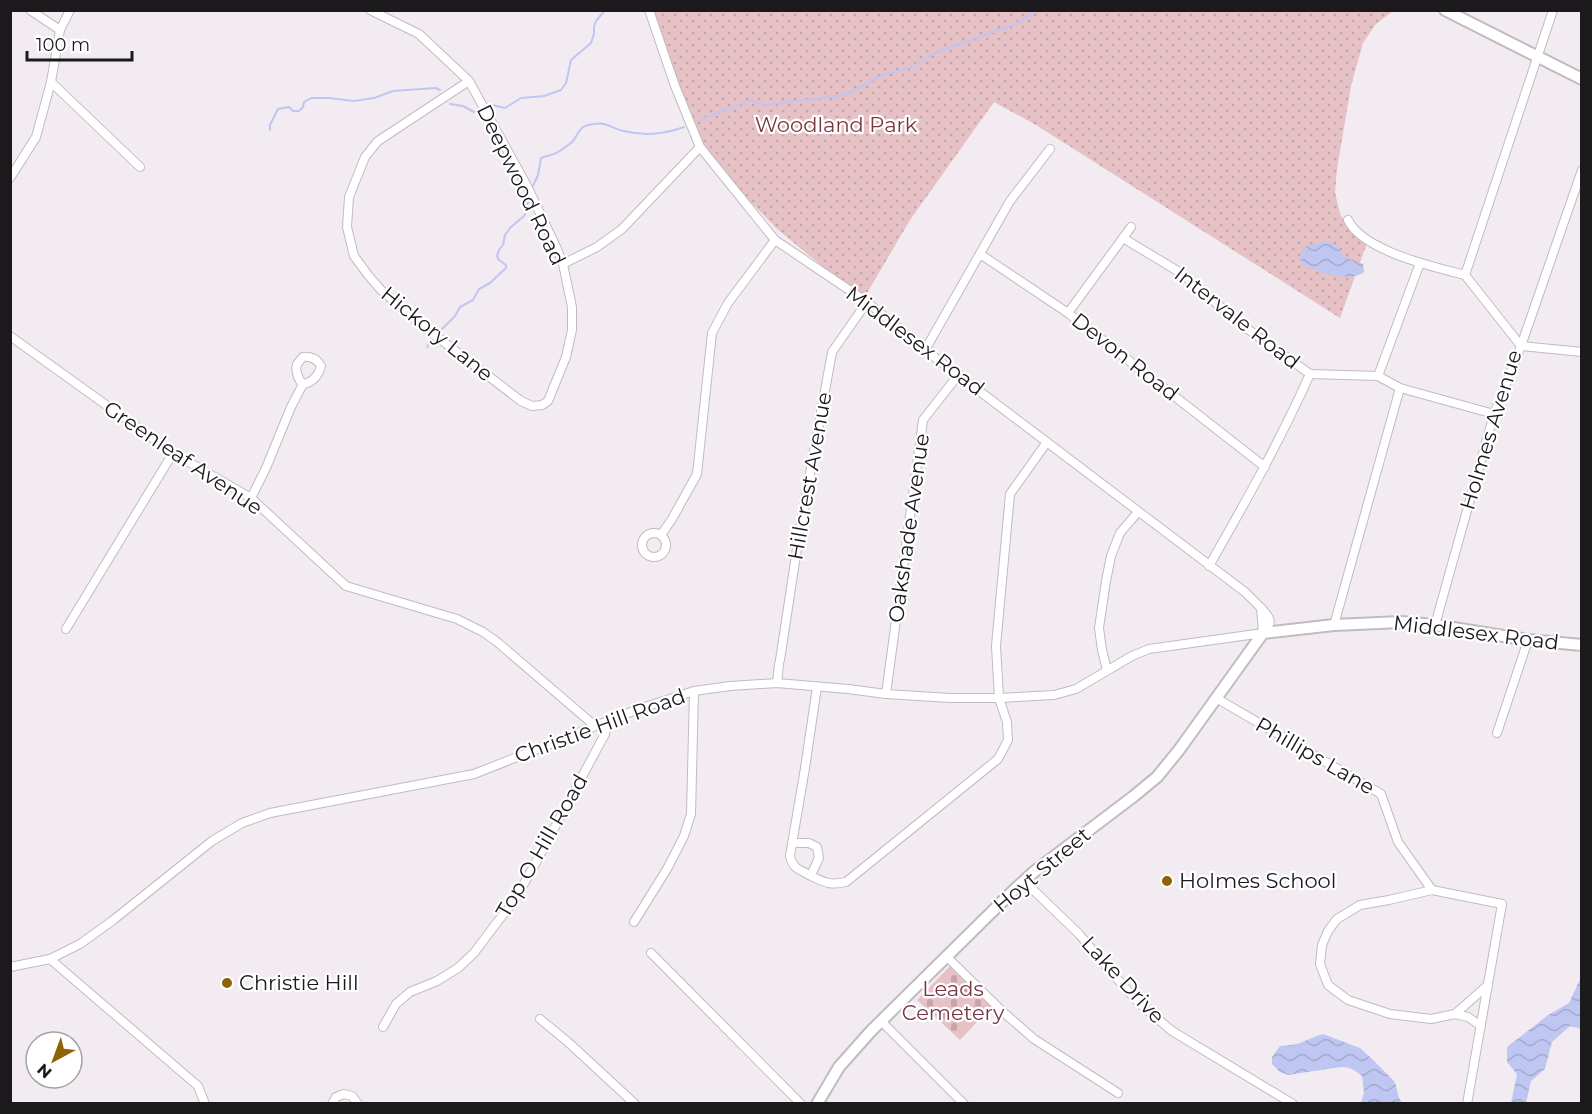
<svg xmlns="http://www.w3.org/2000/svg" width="1592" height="1114" font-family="Montserrat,sans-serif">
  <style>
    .grass { fill: url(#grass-dots) }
    .cemetery { fill: url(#cemetery-stones) }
    .water { fill: url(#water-waves) }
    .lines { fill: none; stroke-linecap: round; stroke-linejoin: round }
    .stream { stroke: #bfc6f2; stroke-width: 2 }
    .minor-casing { stroke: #c1bbc1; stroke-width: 10 }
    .major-casing { stroke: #c1bbc1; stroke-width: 14 }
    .minor { stroke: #fff; stroke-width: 8 }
    .major { stroke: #fff; stroke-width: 10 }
    .poi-dot { fill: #8c6305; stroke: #fff; stroke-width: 2 }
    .labels { text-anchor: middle; stroke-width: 4.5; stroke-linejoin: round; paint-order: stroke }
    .park-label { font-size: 21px; fill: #783642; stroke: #fff }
    .street-label { font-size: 21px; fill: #1b191b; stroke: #fff }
    .poi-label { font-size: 21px; fill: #1b191b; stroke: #fff; text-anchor: start }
  </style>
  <defs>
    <pattern id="grass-dots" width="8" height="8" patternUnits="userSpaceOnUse" patternTransform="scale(1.5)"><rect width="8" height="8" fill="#e6c1c5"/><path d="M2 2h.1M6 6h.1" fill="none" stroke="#c5a5a9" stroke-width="1.8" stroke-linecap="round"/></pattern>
    <pattern id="cemetery-stones" width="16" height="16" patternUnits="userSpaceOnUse" patternTransform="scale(1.5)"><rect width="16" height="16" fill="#e6c1c5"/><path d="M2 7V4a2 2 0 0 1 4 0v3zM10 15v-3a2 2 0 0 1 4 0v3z" fill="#c5a5a9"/></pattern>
    <pattern id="water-waves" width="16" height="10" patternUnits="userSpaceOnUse" patternTransform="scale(1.5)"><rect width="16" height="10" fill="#bfc6f2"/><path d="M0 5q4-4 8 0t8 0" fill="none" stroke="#a4aacf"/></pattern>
  </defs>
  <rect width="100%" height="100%" fill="#f2ecf2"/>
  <path class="grass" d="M646,11H1393L1376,24L1363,43L1351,86L1337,169L1335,192L1340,214L1356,237L1367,243L1340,318L1036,125L994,102L910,220L863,300L776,228L745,196L703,145Z"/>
  <path class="cemetery" d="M950,966L993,1005L960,1040L917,1000Z"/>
  <g class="water">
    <path d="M1322,242H1330L1338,246C1341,258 1352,260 1363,264L1364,272C1351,283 1315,272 1301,263L1300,256L1305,247Z"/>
    <path d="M1581,977V1029L1570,1026L1552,1042L1545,1069L1531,1081L1526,1103H1511L1517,1074L1507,1062V1047L1548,1015L1569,1003Z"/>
    <path d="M1323,1034L1360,1048L1371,1058L1394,1081C1398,1088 1397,1097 1402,1103H1361L1364,1092L1362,1076C1355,1070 1350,1067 1341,1067L1288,1075L1280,1072L1272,1064V1057L1280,1046L1292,1045L1300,1043L1319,1035Z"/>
  </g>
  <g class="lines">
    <g class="stream">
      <path d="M450,104L463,106L474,112L479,111"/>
      <path d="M489,106L492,105L505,108L521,98L544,96L561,90L566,83L571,60L591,43L594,34V27L596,21L605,10"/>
      <path d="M700,120L750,100L766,105L845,95L883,75L911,67L939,51L1013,25L1039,10"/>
      <path d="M270,130V125L278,109L289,107L293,111H299L303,107L304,102L311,98H329L354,101L374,98L393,91L436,88L440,90"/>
      <path d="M532,188L538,175L541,158C546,156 554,155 558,152C563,149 569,145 573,141C578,135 579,127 588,125C607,120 609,128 624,131C643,136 665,134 684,127"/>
      <path d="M439,332L455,316L460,307L473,300L479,289L490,283L506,268V265L499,260L497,256L499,250L503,245L505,235L510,228L525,215L526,206L529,200"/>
      <path d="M427,347L431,341"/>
    </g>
    <defs>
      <g id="minor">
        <path d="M30,10L60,30"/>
        <path d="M370,10L419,34L469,81L527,186L557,249L563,264L572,307V330L566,357L548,401L542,405L532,406L521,401L423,326L381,290L368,275L354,256L347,227L349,197L365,157L378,141L469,81"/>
        <path d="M649,10L675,86L700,147L775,240L867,302L925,350L1245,592C1250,597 1255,602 1260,607C1269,616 1275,622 1263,633"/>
        <path d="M51,82L140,167"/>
        <path d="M1582,170L1521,346L1582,352"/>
        <path d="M10,178L36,137L51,82L60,30L70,10"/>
        <path d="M1348,220C1363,251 1434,267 1465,275"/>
        <path d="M1123,238L1181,273L1242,325L1310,374L1378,376L1400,388L1494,414"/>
        <path d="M980,254L1068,313L1265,467"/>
        <path d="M563,264L597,247L622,229L700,147"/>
        <path d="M1068,313L1131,227"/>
        <path d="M10,336L173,453L251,498L346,586L457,619L483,632L496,641L595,726"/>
        <path d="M925,350L1010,201L1050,149"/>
        <path d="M1378,376L1420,263"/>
        <path d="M251,498L266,468L291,407L303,384C298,380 295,370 297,364L303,357C311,356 317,359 321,366C319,375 312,383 303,384"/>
        <circle cx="654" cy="545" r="12"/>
        <path d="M661,535L672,519L697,474L712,333L728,303L775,240"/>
        <path d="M1209,566C1245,503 1280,441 1310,374"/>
        <path d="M1261,608L1263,633"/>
        <path d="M1334,625L1400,388"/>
        <path d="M1435,625L1494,414L1521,346L1465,275L1553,10"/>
        <path d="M66,629L173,453"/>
        <path d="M780,660L800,529L832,352L867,302"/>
        <path d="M1107,670L1102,650L1099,628L1106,581L1111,556L1120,533L1138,512"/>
        <path d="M777,683L779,664"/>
        <path d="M817,687L805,768L790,856C793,869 799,869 809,875C824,882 829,886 846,882L998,759L1008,740L1007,722L999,698L996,646L1010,494L1047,442"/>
        <path d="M886,694L923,420L959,374"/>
        <path d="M1216,698L1381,794L1398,842L1432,890L1502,904L1467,1104"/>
        <path d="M1497,733L1528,640"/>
        <path d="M792,843H809L817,847L819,858L811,875"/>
        <path d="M1024,881L1079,934L1110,971L1139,1003L1172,1031L1293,1104"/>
        <path d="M1432,890L1389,900L1360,905L1337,919L1328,931L1322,945L1320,964L1328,985L1348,1000L1390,1014L1431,1019L1455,1014L1468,1017L1481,1026"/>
        <path d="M634,922L667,869L684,836L691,814L694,691"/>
        <path d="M651,953L801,1104"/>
        <path d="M946,956L1002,1011L1034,1039L1118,1093"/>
        <path d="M50,959L198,1086L205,1104"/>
        <path d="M10,967L50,959L80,944L112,921L212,841L242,823L270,813L474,774L636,710L694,691L730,686L777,683L848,689L886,694L950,698H999L1054,695L1076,689L1132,656L1149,649L1263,633"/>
        <path d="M1455,1014L1488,985"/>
        <path d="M540,1019L568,1042L635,1104"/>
        <path d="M881,1021L964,1104"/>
        <path d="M383,1027L396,1004L410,992L437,981L458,968L474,953L495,925L514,901L535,864L605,734L606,722"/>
        <path d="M332,1104L336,1097L344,1094L352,1096L358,1104"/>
      </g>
      <g id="major">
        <path d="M1445,10L1582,79"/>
        <path d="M817,1104L839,1067L871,1031L1014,890L1035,871L1134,796L1157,777L1179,750L1263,633L1334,625L1401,622L1435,625L1528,640L1582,645"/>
      </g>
    </defs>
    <use href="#minor" class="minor-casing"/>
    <use href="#major" class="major-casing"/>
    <use href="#minor" class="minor"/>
    <use href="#major" class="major"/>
  </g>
  <g class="poi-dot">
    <circle cx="1167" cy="881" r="6"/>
    <circle cx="227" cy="983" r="6"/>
  </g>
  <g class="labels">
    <g class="park-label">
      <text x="836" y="132">Woodland Park</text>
      <text x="953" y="996">Leads<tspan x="953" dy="24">Cemetery</tspan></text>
    </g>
    <g class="street-label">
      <text transform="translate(521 185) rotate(64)" y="7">Deepwood Road</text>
      <text transform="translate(1237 318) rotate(38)" y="7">Intervale Road</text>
      <text transform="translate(437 334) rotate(39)" y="7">Hickory Lane</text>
      <text transform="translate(915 341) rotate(37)" y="7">Middlesex Road</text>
      <text transform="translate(1125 357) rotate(38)" y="7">Devon Road</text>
      <text transform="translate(1491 430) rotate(-73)" y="7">Holmes Avenue</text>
      <text transform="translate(183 458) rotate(34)" y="7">Greenleaf Avenue</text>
      <text transform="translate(810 476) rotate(-80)" y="7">Hillcrest Avenue</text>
      <text transform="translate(909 528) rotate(-82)" y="7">Oakshade Avenue</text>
      <text transform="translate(1476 633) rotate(7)" y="7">Middlesex Road</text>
      <text transform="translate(600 726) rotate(-20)" y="7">Christie Hill Road</text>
      <text transform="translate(1315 756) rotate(30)" y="7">Phillips Lane</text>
      <text transform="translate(542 846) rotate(-60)" y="7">Top O Hill Road</text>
      <text transform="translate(1042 870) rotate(-40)" y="7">Hoyt Street</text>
      <text transform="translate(1123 980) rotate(47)" y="7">Lake Drive</text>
    </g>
    <g class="poi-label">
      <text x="1179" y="888">Holmes School</text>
      <text x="239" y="990">Christie Hill</text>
    </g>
  </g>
  <rect width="1592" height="1114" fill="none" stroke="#1b191b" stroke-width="24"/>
  <g transform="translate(54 1060) rotate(221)"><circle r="28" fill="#ffffff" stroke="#a4a3a4" stroke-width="1.5"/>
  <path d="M0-4.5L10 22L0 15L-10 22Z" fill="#8c6305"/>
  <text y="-9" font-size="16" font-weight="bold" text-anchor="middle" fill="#1b191b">N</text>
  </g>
  <path d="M27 51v9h105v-9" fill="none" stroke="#1b191b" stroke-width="3"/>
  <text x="36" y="51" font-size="18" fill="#1b191b" stroke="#ffffff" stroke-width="4.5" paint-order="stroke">100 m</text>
</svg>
